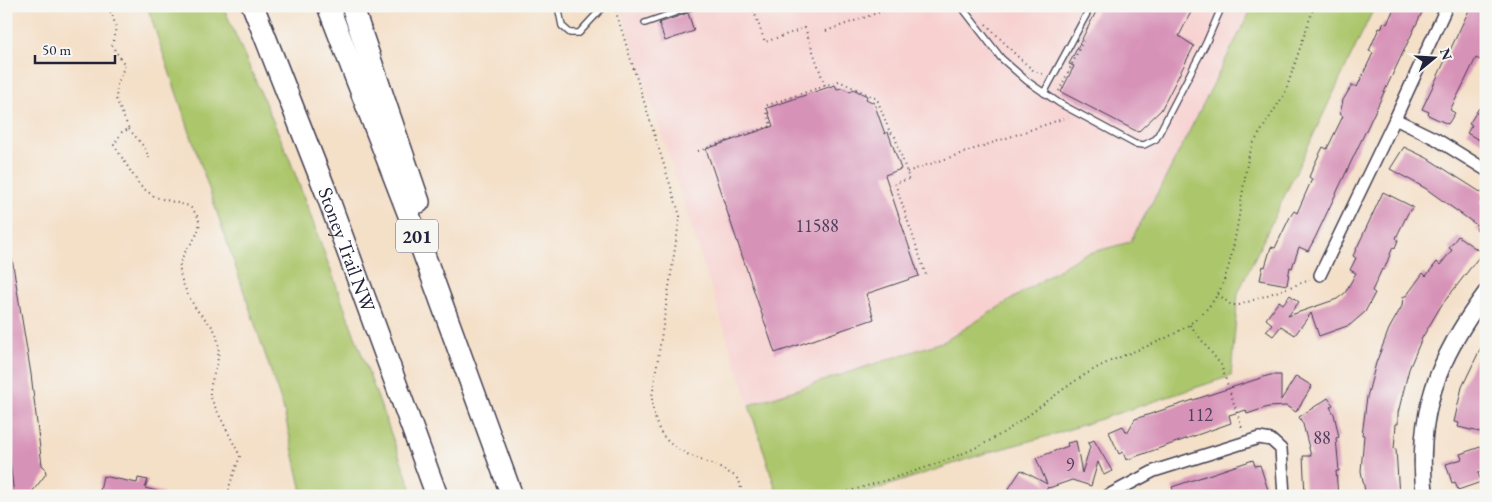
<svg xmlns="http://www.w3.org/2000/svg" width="1492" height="502" font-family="'EB Garamond',serif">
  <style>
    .built { fill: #f7d0cf }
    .green { fill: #acc66c; stroke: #677454 }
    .building { fill: #d792b7 }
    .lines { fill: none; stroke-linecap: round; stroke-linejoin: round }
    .lane-casing { stroke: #423e50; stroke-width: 8 }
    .street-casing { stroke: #423e50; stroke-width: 14 }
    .secondary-casing { stroke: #423e50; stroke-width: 19 }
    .highway-casing { stroke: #423e50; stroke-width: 24 }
    .path { stroke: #423e50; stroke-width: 2; stroke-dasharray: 1 4; stroke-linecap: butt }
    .lane { stroke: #fff; stroke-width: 5.5 }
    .street { stroke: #fff; stroke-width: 11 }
    .secondary { stroke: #fff; stroke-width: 16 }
    .highway { stroke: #fff; stroke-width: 21 }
    .labels { text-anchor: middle; stroke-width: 5; stroke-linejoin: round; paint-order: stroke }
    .number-label { font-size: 18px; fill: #4f3e5a }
    .shield { fill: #f6f6f2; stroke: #626272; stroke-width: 1 }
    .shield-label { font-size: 19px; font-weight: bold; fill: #22223b }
    .street-label { font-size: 20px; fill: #22223b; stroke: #f6f6f2 }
  </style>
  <rect width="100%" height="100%" fill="#f6f6f2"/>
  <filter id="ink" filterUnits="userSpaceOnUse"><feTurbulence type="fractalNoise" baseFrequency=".02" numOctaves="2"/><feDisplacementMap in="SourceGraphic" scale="10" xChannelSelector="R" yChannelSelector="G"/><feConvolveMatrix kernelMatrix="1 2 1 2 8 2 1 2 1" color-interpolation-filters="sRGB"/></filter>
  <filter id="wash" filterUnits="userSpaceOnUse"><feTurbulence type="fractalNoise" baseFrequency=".0096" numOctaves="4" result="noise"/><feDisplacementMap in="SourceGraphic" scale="20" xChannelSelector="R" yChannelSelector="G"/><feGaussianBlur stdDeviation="1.12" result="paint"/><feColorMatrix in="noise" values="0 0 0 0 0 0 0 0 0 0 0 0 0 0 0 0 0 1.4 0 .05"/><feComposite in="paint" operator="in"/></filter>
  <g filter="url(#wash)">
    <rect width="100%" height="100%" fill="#f4dfc7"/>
    <path class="built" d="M620,6H1253L1164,181L1130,242L1082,255L945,341L749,405Z"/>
    <g class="green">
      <path d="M147,6H223L290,160L414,496H303L283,407Z"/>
      <path d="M1253,6H1375L1238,293L1231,376L1052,435L986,453L856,496H778L749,405L945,341L1082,255L1130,242L1164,181Z"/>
    </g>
    <g id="blocks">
      <g class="building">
        <path d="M1099,6H1194L1179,36L1194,46L1161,110L1138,132L1061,92L1074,66L1069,64Z"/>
        <path d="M1395,6H1425L1315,238L1308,251L1299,247L1292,268L1290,267L1287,285L1260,280L1263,266L1265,267L1271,247L1275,248L1290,217L1294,211L1297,213L1312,179L1309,177L1315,163L1323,147L1327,149L1343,116L1340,114L1343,100L1352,85L1357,87L1373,53L1369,51L1379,28L1381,29L1384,22L1387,24Z"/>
        <path d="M1471,6L1486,8V47L1480,60L1476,58L1460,91L1450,110L1455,113L1448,124L1428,115L1429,112L1422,109Z"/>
        <path d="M688,13L694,31L665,41L659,23Z"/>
        <path d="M835,85L837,89L842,88L851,92L853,89L867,96L866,99L874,103L885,134L888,132L901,169L885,175L919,276L866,294L874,319L775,353L706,149L773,126L767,108Z"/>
        <path d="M1479,108L1486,112V144L1467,133L1472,125L1469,124Z"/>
        <path d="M1404,147L1427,158L1485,195L1480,202L1486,205V232L1483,234L1476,229L1478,226L1425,188L1390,169Z"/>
        <path d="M1383,192L1413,207L1408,213L1396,238L1398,240L1395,248L1393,247L1384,270L1382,269L1372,291L1375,293L1365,312L1350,325L1319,336L1311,313L1295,335L1281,326L1273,336L1266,331L1272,324L1266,319L1279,301L1283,304L1290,295L1299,302L1288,316L1337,299L1345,293L1356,273L1350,270L1356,258L1353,256Z"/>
        <path d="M1458,236L1482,253L1441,306L1422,338L1409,369L1398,413V424H1396L1394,449H1396L1399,496H1366L1361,471L1364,435H1362L1367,397L1376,363L1389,329L1402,306L1403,297L1407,295L1423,273L1426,276L1437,262L1440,265L1452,250L1449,248Z"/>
        <path d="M12,259L31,374L42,465L45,468L46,474L29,496H14L9,451H6V260Z"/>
        <path d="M1486,337V426L1484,433L1458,427L1459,423L1454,422L1462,387Z"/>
        <path d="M1270,375H1281V400L1296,376L1312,386L1296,412L1286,406L1268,407L1247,414L1246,410L1229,415L1231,423L1126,460L1123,452L1119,454L1109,432L1123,426L1127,433L1135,419Z"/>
        <path d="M1328,398L1333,405L1330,407L1334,414L1339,437L1336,438L1339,471H1336L1338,496H1305L1303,456H1311L1303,424L1299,417Z"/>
        <path d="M1094,440L1112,471L1104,475L1098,462L1091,486L1072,480L1049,488L1048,487L1043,496H1004L1021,470L1047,484L1036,458L1068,446L1067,443L1076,441L1082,473L1090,447L1088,443Z"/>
        <path d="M1486,445V471L1478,473L1481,482L1458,490L1455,482L1452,483L1446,464L1462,459L1460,454Z"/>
        <path d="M1253,460L1255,466L1260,465L1268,490L1252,496H1175L1172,487Z"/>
        <path d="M103,476L137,483L138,478L148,480L145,488L164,493L163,496H99Z"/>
      </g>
    </g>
  </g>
  <g filter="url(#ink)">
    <use href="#blocks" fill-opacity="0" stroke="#423e50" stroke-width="1"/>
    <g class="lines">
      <defs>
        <g id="lane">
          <path d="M558,6L562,26L570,33H579L604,6"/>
          <path d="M961,6L1001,58L1027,81L1059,103L1135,144L1144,145L1156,139L1206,43L1222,6"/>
          <path d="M645,23L694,6"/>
          <path d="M1044,93L1091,6"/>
        </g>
        <g id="street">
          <path d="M1447,6L1395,119L1436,139L1486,170"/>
          <path d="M1320,275L1395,119"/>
          <path d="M1107,496L1154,471L1259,438L1271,440L1281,449L1284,496"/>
        </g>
        <path id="secondary" d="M1425,496C1415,415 1438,357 1486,293"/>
        <g id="highway">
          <path id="s1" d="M253,6L326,192L437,496"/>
          <path d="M328,6L419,241L512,496"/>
          <path d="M352,6L419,202"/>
        </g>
      </defs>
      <use href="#lane" class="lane-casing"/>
      <use href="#street" class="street-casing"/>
      <use href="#secondary" class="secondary-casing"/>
      <use href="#highway" class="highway-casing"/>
      <g class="path">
        <path d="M102,6L112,13L116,28L112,46L125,65L117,85L116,99L129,129L122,132L114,145L140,186L155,197L189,206C218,232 176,247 180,271C181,283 190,300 197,310C204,319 214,325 217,337C223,364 209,376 210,397L240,456L229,487V496"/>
        <path d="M614,6L680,216L652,397C655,459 695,450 736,477L741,485L740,496"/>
        <path d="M752,6L765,42L805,28L825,86"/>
        <path d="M986,24L1017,56L1034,71L1043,74"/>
        <path d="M826,31L897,6"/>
        <path d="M1059,91L1083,41"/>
        <path d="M129,129L145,148L149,158"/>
        <path d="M698,151L771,126L765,106L839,81L877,99L889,130L895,137L909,179L895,183L927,278"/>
        <path d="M907,172L1068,117"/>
        <path d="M1218,294L1231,305H1239L1310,280"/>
        <path d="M1190,325L1221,365L1243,431"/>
        <path d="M834,496C884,480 939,467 987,442C1025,422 1056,391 1093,370C1135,346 1190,340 1217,295C1235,266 1241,195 1248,159L1253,144L1285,93L1314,6"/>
      </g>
      <use href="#lane" class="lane"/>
      <use href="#street" class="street"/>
      <use href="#secondary" class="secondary"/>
      <use href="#highway" class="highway"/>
    </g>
  </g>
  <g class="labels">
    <g class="number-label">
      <text x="817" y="232">11588</text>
      <text x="1200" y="421">112</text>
      <text x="1322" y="444">88</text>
      <text x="1070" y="471">9</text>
    </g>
    <rect class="shield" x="396" y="219.5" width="42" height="33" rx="4"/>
    <g class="shield-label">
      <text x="417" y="243">201</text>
    </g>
    <g class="street-label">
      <text dy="7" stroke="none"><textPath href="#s1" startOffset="261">Stoney Trail NW</textPath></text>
    </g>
  </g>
  <rect width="1492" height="502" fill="none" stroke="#f6f6f2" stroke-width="25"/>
  <g transform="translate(1434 58) rotate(72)" stroke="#f6f6f2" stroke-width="4" paint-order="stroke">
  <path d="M0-4L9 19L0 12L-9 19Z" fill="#22223b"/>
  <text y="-8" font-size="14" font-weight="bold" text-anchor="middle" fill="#22223b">N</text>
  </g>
  <path d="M35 55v8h80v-8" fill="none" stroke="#22223b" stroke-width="2.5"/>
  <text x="42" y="55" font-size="15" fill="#22223b" stroke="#f6f6f2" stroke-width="4" paint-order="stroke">50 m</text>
</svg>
